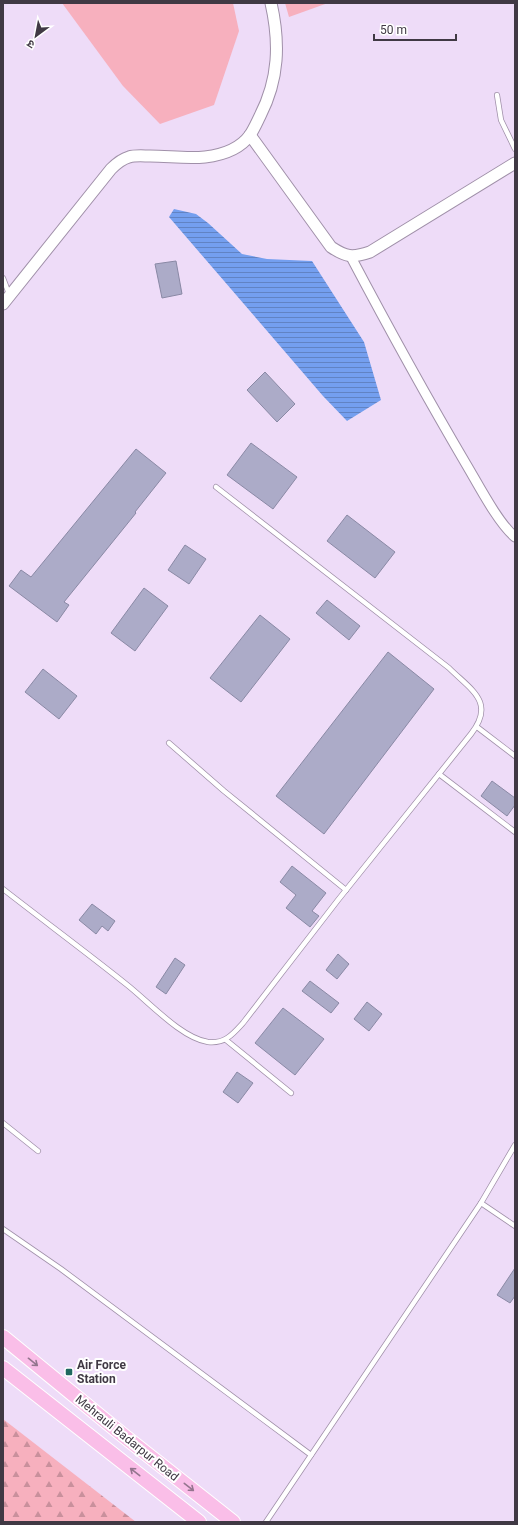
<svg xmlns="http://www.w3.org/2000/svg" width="518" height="1525" font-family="Roboto,'Noto Sans Devanagari',sans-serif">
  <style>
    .grass { fill: #f7b0be }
    .forest { fill: url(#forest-firs) }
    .water { fill: url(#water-rules) }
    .building { fill: #acabc8; stroke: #8a89a5 }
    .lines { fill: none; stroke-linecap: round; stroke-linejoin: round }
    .service-casing { stroke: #a090a9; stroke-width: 6 }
    .minor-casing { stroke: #a090a9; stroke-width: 11 }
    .tertiary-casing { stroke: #a090a9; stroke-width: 13 }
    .primary-casing { stroke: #fff; stroke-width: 16 }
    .service { stroke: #fff; stroke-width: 4.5 }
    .minor { stroke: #fff; stroke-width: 9 }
    .tertiary { stroke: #fff; stroke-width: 11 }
    .primary { stroke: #fabee8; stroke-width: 14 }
    .oneway { stroke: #94758e }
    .poi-dot { fill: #1e6860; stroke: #fff; stroke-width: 1.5 }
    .labels { text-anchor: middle; stroke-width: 4; stroke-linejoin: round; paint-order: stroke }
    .poi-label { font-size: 12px; font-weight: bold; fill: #403944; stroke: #fff; text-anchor: start }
    .street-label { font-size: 12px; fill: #403944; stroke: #fff }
  </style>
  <defs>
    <pattern id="forest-firs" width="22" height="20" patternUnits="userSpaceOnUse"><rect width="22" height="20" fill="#f7b0be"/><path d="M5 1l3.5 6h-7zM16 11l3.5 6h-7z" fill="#c9909c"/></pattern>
    <pattern id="water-rules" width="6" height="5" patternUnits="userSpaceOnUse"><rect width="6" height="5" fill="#749fef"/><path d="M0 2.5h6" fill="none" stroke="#6183c3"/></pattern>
  </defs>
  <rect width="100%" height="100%" fill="#eedcf8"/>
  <g class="grass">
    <path d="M62,3H233L239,31L214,105L160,124L123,86Z"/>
    <path d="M285,3H328L289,17Z"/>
  </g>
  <path class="forest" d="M3,1419L136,1522H3Z"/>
  <path class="water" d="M174,209L196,214L208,223L242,254L267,259L312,261L364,342L381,400L347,421L323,396L169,217Z"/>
  <g class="building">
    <path d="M176,261L182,294L162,298L155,264Z"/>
    <path d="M265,372L295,404L277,422L247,390Z"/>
    <path d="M251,443L297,477L273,509L227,475Z"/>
    <path d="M136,449L166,473L135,512L136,513L64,602L69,605L57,622L9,586L21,570L31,577Z"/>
    <path d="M347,515L395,552L375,578L327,541Z"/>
    <path d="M185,545L206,559L189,584L168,570Z"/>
    <path d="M144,588L168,606L135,651L111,633Z"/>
    <path d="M327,600L360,626L349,640L316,613Z"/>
    <path d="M260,615L290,639L241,702L210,678Z"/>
    <path d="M388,652L434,689L324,834L276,796Z"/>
    <path d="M43,669L77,696L59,719L25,692Z"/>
    <path d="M492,781L515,798V805L507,816L481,796Z"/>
    <path d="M292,866L326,893L312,911L319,916L310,927L286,908L296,895L280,882Z"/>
    <path d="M92,904L115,921L108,931L102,926L96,934L79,920Z"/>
    <path d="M338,954L349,964L337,979L326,970Z"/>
    <path d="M175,958L185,965L166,994L156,987Z"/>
    <path d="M310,981L339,1003L331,1013L302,991Z"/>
    <path d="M367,1002L382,1014L369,1031L354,1019Z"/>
    <path d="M283,1008L324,1039L295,1075L255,1043Z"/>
    <path d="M237,1072L253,1083L238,1103L223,1092Z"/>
    <path d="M515,1268V1296L510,1303L497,1295Z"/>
  </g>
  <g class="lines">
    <defs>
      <g id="service">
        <path d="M497,95L501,120L515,149"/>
        <path d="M3,278L9,294"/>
        <path d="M477,727L515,756"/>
        <path d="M169,743L224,791L346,890"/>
        <path d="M439,774L515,832"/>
        <path d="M3,889C44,921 86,952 126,984C148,1001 181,1038 208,1042C225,1044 233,1034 243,1023L338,900L471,734C496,702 471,690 449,668L216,487"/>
        <path d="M226,1040L291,1093"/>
        <path d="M3,1123L38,1151"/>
        <path d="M481,1203L515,1226"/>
        <path d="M3,1229L61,1269L311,1455"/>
        <path d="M266,1522L481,1203L515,1145"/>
      </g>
      <path id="minor" d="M351,257C388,327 426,396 466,464C478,484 498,523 515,537"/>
      <g id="tertiary">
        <path d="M250,135L331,247C346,257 352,258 370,252L515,163"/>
        <path d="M3,304L111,169C116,164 122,159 129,157C135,155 144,156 150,156C168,156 187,159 205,157C222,155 240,149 250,135C254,129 257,122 260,116C279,79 280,43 271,3"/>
      </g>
      <g id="primary">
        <path d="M3,1337L124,1436L233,1522"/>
        <path d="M3,1368L199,1522"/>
      </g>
    </defs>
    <use href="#service" class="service-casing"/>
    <use href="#minor" class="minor-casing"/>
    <use href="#tertiary" class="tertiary-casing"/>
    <use href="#primary" class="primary-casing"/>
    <use href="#service" class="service"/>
    <use href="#minor" class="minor"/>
    <use href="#tertiary" class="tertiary"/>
    <use href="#primary" class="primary"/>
  </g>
  <defs><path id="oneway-shaft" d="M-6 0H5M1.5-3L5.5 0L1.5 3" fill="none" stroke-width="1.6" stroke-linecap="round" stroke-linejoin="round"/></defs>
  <g class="oneway">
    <use href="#oneway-shaft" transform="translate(33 1362) rotate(39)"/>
    <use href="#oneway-shaft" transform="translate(135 1472) rotate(-142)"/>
    <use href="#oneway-shaft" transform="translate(189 1487) rotate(38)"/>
  </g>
  <rect class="poi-dot" x="65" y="1368" width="8" height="8" rx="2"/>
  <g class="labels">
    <g class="poi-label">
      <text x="77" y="1369">Air Force<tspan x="77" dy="14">Station</tspan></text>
    </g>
    <g class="street-label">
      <text transform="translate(127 1438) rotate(39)" y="4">Mehrauli Badarpur Road</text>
    </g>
  </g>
  <rect width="518" height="1525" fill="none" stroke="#403944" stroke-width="8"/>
  <g transform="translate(36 36) rotate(212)" stroke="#ffffff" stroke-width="3" paint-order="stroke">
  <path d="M0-3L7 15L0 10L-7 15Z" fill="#403944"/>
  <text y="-6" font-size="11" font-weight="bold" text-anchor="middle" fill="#403944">उ</text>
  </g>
  <path d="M374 34v6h82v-6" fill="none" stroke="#403944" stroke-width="2"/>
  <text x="380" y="34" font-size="12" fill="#403944" stroke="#ffffff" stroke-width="3" paint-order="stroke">50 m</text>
</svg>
